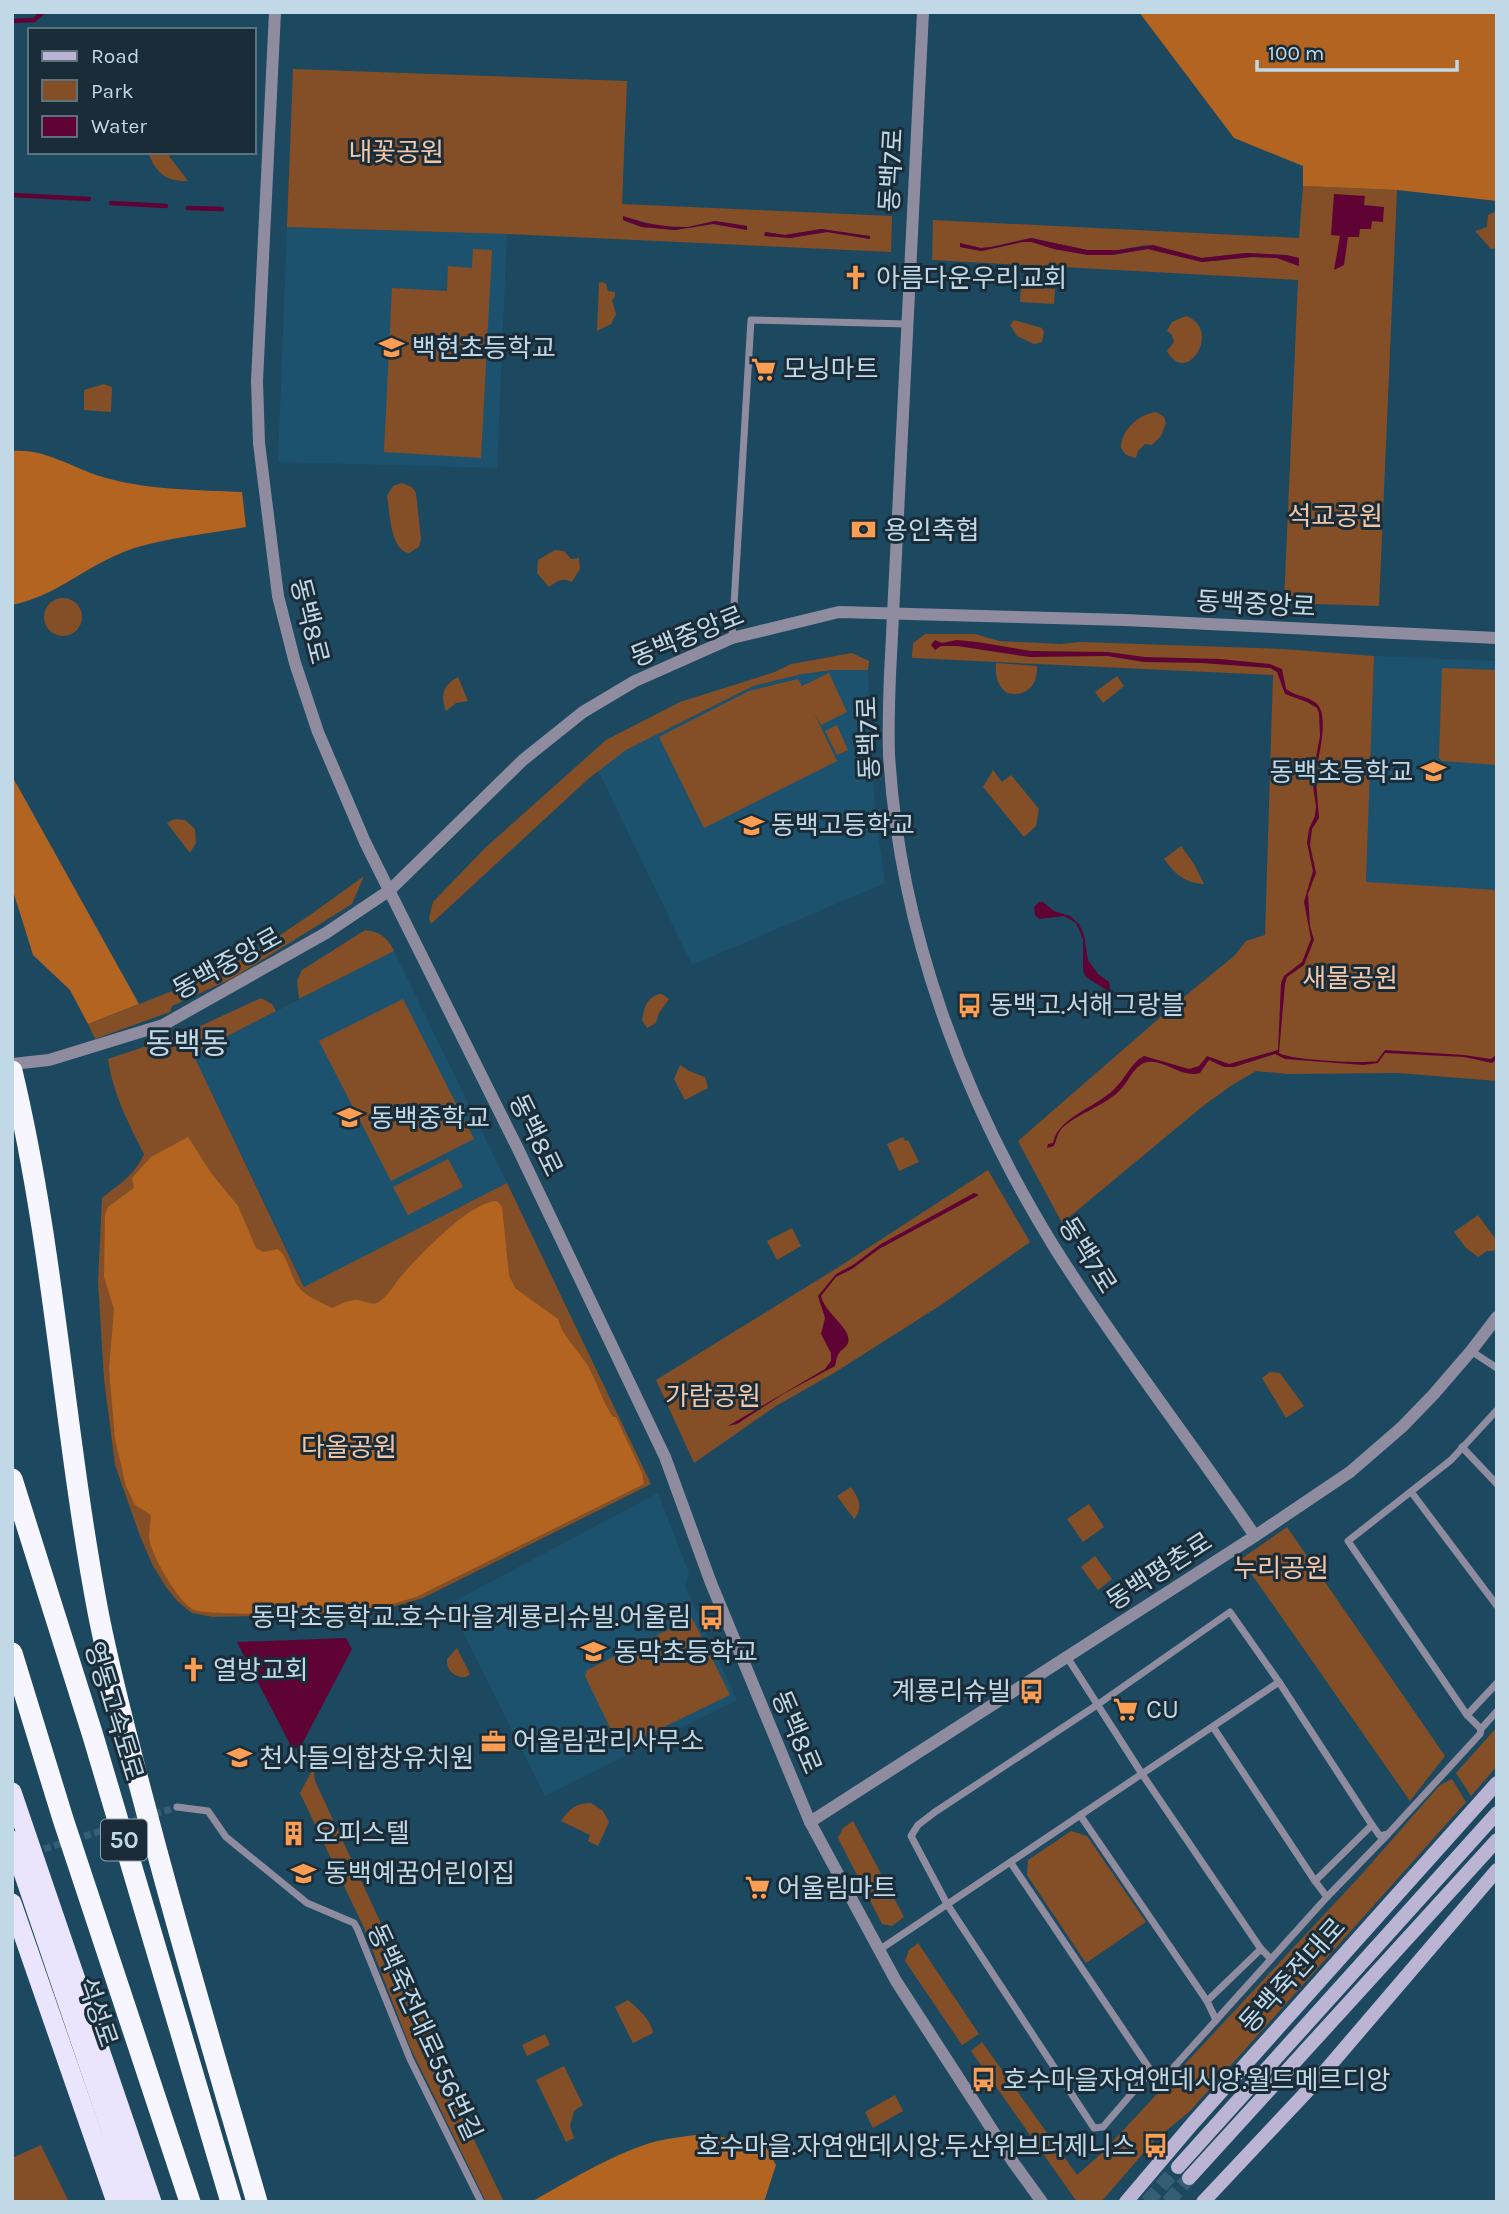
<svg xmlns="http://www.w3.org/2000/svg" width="1509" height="2214" font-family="Karla,'Noto Sans KR',sans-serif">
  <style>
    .built { fill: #1d526f }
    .green { fill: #844f26; fill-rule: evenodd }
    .forest { fill: #b36421 }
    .water { fill: #5f0335 }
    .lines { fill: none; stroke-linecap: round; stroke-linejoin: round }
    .stream { stroke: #5f0335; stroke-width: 4.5 }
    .minor-tunnel { stroke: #355e74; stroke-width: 7; stroke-dasharray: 7 3.5; stroke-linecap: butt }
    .secondary-tunnel { stroke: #355e74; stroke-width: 14; stroke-dasharray: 14 7; stroke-linecap: butt }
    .minor { stroke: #908c9f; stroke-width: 7 }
    .tertiary { stroke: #908c9f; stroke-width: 12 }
    .secondary { stroke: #bbb4d2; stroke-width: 14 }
    .trunk { stroke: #eae4fc; stroke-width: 19 }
    .motorway { stroke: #f7f5fe; stroke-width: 21 }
    .labels { text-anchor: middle; stroke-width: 6; stroke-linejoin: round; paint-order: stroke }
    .shield { fill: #1a2c37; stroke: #8fa4b2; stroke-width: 2 }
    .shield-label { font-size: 24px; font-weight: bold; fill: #c1d8e6 }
    .park-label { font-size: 26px; fill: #f2c6a9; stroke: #1a2c37 }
    .street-label { font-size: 26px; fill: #c1d8e6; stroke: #1a2c37 }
    .poi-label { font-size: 26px; fill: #c1d8e6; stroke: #1a2c37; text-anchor: start }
    .quarter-label { font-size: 30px; fill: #c1d8e6; stroke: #1a2c37 }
  </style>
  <rect width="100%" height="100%" fill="#1c4860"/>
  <g class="built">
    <path d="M287,227L507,234L497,468L278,462Z"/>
    <path d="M1374,656L1497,661V890L1366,883Z"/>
    <path d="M833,670H868L875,812L885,883L692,965L598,770L626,750L753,686L802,674Z"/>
    <path d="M394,951L507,1183L305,1287L193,1054Z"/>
    <path d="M658,1493L689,1573L685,1586L737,1700L545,1796L449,1604Z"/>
  </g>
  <g class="green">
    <path d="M293,69L627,81L622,204L892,216L891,252L507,234L287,227ZM624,217L660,226L688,227L715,221L747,226V230L713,224L675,230L642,227L624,221ZM821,229L869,236L870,239L827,232L790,238L765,236V232L785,235Z"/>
    <path d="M148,152H174L169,156L188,181C166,182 155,172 148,152Z"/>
    <path d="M1303,186L1397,190L1379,606L1284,603L1298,280L932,260L933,220L1299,238ZM1031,238L1087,250H1118L1146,245L1202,258L1246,253L1286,255L1299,258V266L1277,258L1252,257L1202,262L1148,249L1112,255H1088L1054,249L1032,242H1022L981,251L960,247L961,244L981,248L991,247Z"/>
    <path d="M1497,211L1495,234L1497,248L1491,249L1475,231L1487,227L1488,215Z"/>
    <path d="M473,249L492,250L481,458L384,452L392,288L447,291L448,266L472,268Z"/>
    <path d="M602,282L606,284L608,291L615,292V297L612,300L616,314L611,324L597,331L599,283Z"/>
    <path d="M1021,287L1055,289L1054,304L1020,302Z"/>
    <path d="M1186,316C1223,329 1187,388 1167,351L1174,342L1172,335L1167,331L1172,322Z"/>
    <path d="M1014,320L1042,328L1044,332L1042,342L1034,344L1017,336L1010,325Z"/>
    <path d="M104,384L112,387L111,412L84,410V390Z"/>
    <path d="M1156,412L1164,417L1166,423L1161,436L1152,445L1145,444L1138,451L1136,458L1126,455L1121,448C1121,430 1139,414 1156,412Z"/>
    <path d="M402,483L412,487L416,493L421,539L419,547L409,553C390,550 390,512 387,496L393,486Z"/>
    <path d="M555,550L564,551L571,559L579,558L580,569L572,582C563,577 557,581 549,587L537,573L538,560Z"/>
    <circle cx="63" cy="617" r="19"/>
    <path d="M925,634H975L999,641L1060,644L1081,642L1283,649L1374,656L1366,882L1497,890V1081L1398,1073L1287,1074L1256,1071L1232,1085L1203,1106L1062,1223L1018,1141L1179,1001L1234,956L1246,941L1265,935L1273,675L912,658L913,643Z"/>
    <path d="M852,653L869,661L868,670H833L802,674L753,686L626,750L588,779L431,924L429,918L433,902L485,848L606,740L680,702L775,672L791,664Z"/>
    <path d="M996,663L1037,666C1038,684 1027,698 1007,693C997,685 995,676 996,663Z"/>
    <path d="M1442,668L1497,670V765L1442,761L1439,758Z"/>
    <path d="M829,673L847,712L821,725L814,713L837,761L704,828L659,737L749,691L798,679L802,686Z"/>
    <path d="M1117,676L1124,686L1103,703L1095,692Z"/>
    <path d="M458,677L468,701L456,703L446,711C440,695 443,685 458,677Z"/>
    <path d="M837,725L848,750L837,755L825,731Z"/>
    <path d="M993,770L1002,782L1011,775L1039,809L1036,826L1024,837L983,787Z"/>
    <path d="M174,819L185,820L195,829L196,843L190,853L167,823Z"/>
    <path d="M1181,846L1194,864L1204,884C1184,883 1175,874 1164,859Z"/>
    <path d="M364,876L352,904L233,978L172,1006L170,1012L95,1039L88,1024C137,1005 186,987 233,963C279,938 322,907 364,876Z"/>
    <path d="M365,930C380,932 387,937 394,951L299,999L297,981L302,970Z"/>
    <path d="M659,994H662L669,999L659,1013L656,1023L647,1028L642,1020C645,1008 645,999 659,994Z"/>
    <path d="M261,998L272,1004L276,1011L193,1054L304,1287L507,1183L651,1484L423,1598L379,1611L357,1614L213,1617L192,1613L178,1602L166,1587L153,1566L140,1536L115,1465L104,1379L98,1282L102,1198C118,1185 136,1174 144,1154C128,1122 113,1094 108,1059L183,1034Z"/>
    <path d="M403,999L474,1139L391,1181L319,1041Z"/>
    <path d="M680,1065L689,1071L705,1077L708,1088L685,1100L674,1079Z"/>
    <path d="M903,1137L905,1141L908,1140L919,1162L899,1171L887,1144Z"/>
    <path d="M448,1159L463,1187L408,1215L393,1187Z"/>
    <path d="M988,1170L1030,1242L941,1305L834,1373L776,1406L694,1463L656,1380L837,1268Z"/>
    <path d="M1478,1215L1497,1241L1494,1251H1487L1478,1257L1466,1248L1454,1232Z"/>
    <path d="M792,1228L801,1246L777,1260L767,1241Z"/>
    <path d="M1270,1372L1280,1373L1304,1406L1286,1418L1262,1378Z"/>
    <path d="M851,1487C858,1497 864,1508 854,1519L837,1496Z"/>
    <path d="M1089,1504L1104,1527L1083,1542L1067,1519Z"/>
    <path d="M1287,1527L1445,1756L1410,1801L1241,1559Z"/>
    <path d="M1095,1556L1112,1579L1098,1590L1081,1567Z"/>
    <path d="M692,1618L730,1695L620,1748L585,1676L587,1670Z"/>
    <path d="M457,1648L470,1674L466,1677C455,1678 446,1671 447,1659Z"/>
    <path d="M1497,1727V1766L1471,1796L1456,1773Z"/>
    <path d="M315,1765L314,1777L316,1783L447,2066L450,2090L504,2202H486L410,2047L364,1928L300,1793Z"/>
    <path d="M1452,1779L1466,1802L1190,2111L1153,2142L1101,2202H1077L971,2051L982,2042L1077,2175L1102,2153L1361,1875L1440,1785Z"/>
    <path d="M591,1803L603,1811L609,1822L598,1846L588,1841L590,1835L561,1821C569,1809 576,1803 591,1803Z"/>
    <path d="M853,1821L904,1917L892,1926L882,1924L838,1838L843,1828Z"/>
    <path d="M1071,1831L1087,1836L1146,1922L1086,1963L1027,1875L1028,1860Z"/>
    <path d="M918,1943L979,2034L962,2045L905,1961L909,1950Z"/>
    <path d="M628,2000C638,2009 651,2019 653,2033L633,2043L615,2007Z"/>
    <path d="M545,2034L550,2045L527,2056L522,2045Z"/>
    <path d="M564,2066L583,2105L574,2111L570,2126L574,2138L566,2142L536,2080Z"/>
    <path d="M895,2095L903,2111L873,2128L865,2112Z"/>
    <path d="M41,2145L69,2202H12V2158Z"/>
  </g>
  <g class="forest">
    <path d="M1139,12H1497V201L1397,190L1303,186V166L1234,138Z"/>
    <path d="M12,451C46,448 74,469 106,478C149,490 197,490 242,492L246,527C209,534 152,539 119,554C79,571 57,595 12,605Z"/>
    <path d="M12,776L139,1004L88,1024L70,990L33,955L24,926L12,888Z"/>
    <path d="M188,1137L211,1173L238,1206L256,1248L263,1252L278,1249C287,1257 289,1269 294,1280C302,1296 317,1300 332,1308C339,1305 349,1299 358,1300C365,1301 371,1306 379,1302C389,1295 396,1282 404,1273C422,1253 471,1201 497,1201L502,1207L509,1275L515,1288L558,1319C563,1338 578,1349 588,1366C597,1382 602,1401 613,1417H616L642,1473L644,1484L416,1597C403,1601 389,1605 375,1608C349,1612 210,1618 192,1609C178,1601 149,1552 149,1536C149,1529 151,1522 151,1515L135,1505L126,1486L115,1439L109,1369L114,1309L104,1277L105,1215L108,1207L134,1188L132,1178L151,1157Z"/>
    <path d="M705,2134L765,2145L776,2165L764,2202H531C567,2182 611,2155 650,2143C668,2138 686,2136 705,2134Z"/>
  </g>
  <g class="water">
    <path d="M1334,194L1365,196L1364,205L1384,207L1383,222L1372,221L1371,229H1360L1359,237H1348L1344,265L1334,270L1340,236L1331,235Z"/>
    <path d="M623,216L645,223L673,227H688L715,221L747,226V230L713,224L675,230L642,227L623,220Z"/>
    <path d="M821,229L870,236V239L827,232L790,238L764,236L765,232L785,235Z"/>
    <path d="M1031,238L1087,250H1118L1153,245L1202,258L1246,253L1286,255L1299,258V266L1277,258L1252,257L1202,262L1148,249L1112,255H1088L1054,249L1031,242H1022L981,251L960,247V243L981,248L991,247Z"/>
    <path d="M935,640L942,643L957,640L977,642L1031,651L1108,652L1145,657L1220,659L1270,664L1282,669L1286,689C1295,696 1307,696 1316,703C1331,715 1317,763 1314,779L1316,782L1319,818L1312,829L1310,845L1316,873L1308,894L1310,926L1314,940L1304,965L1287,977L1285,984L1279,1053C1291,1060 1361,1064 1377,1061L1385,1050L1464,1055L1491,1059L1497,1054V1059L1492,1063L1464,1057L1385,1053L1378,1063L1363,1065L1285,1059L1275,1054L1234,1067H1224L1209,1060L1200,1073C1180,1078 1166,1060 1148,1062C1135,1064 1130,1079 1122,1088C1107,1106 1070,1116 1060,1131C1057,1135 1056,1141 1054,1146L1047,1148L1048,1144L1053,1143C1059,1115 1100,1107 1118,1085C1127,1075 1132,1062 1144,1056L1189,1069L1199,1066L1207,1056L1229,1064L1278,1050L1281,983L1284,976L1302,962L1311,939L1304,902L1313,871L1307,843L1309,829L1315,816L1316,806L1312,779L1320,736L1319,713L1317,708L1307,702L1285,694L1277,672L1270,668L1201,663L1144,662L1107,656L1030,657L957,646H941L935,650L931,645Z"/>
    <path d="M1043,902L1054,911L1070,916L1079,924L1084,935L1088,960L1098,974L1109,982L1110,989L1108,991L1086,977L1083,971V939L1076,923L1064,916L1039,919L1035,915L1034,907L1039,902Z"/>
    <path d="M974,1193L979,1195L879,1249L852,1269L836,1277L821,1296C825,1314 853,1329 848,1343C846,1348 840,1350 838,1355C836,1359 836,1363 835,1366L785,1393L737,1424L728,1426L825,1369L831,1361V1353L821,1334L825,1318L818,1296L836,1274L853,1265L881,1244Z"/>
    <path d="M346,1638L352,1649L300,1748H292L237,1642Z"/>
  </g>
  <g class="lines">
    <g class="stream">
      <path d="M13,21L34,20L43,12"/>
      <path d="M12,195L89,199"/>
      <path d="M111,203L166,206"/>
      <path d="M188,208L222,209"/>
    </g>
    <path class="minor-tunnel" d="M34,1852L177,1807"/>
    <g class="secondary-tunnel">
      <path d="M1147,2202L1178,2167"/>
      <path d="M1168,2202L1189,2178"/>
    </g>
    <g class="minor">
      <path d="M732,638L751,320L906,324"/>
      <path d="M1471,1351L1497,1368"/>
      <path d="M1497,1410L1451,1460L1348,1541L1467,1715L1481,1729L1497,1711"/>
      <path d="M1462,1447L1497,1484"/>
      <path d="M1412,1493L1497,1606"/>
      <path d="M1067,1657L1142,1774L1261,1949L1271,1959"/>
      <path d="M1467,1715L1497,1683"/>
      <path d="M177,1807L208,1811L226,1837L307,1903L354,1923L357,1928L410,2059L481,2202"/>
      <path d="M1080,1815L1207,2001L1216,2020"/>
      <path d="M1372,1825L1380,1836L1388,1834L1480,1734L1481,1729"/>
      <path d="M1011,1863L1151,2071L1164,2078L1327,1897L1315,1881"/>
      <path d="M1327,1897L1387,1835"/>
      <path d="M879,1950L1279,1682"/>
      <path d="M1207,2001L1261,1949"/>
      <path d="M1151,2071L1103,2127L1094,2128L947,1904L911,1836L918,1825L935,1812L1097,1705L1230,1612L1279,1682L1372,1825L1315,1881L1213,1727"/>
    </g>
    <g class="tertiary">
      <path d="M275,12L257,381L259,443L278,596L295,663L318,732L365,842L518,1149L665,1457L711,1583L810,1822L896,1981L1013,2162L1042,2202"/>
      <path d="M923,12L890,675C889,701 888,728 889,754C899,929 964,1102 1056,1250C1118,1348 1190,1440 1255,1536"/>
      <path d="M12,1064L49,1060L163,1025L326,933L390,890L523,760L583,712L635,681L732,638L839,612L1125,620L1497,638"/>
      <path d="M810,1822L1255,1536L1350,1472L1402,1427L1433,1395L1471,1351L1497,1317"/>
    </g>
    <g class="secondary">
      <path d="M1178,2167L1497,1813"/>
      <path d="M1189,2178L1497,1840"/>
      <path d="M1126,2202L1193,2123L1497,1783"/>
      <path d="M1203,2202L1314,2084L1497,1870"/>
    </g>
    <g class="trunk">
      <path d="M12,1792L152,2202"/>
      <path d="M12,1840L135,2202"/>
      <path d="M12,1903L116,2202"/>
    </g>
    <g class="motorway">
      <path d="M12,1071C55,1251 64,1436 99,1617C112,1682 129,1746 146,1810C180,1941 219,2071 257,2202"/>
      <path d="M12,1479L93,1736L231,2202"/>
      <path d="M12,1653L63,1819L190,2202"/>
    </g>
  </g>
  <defs>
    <symbol id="church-bare" viewBox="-9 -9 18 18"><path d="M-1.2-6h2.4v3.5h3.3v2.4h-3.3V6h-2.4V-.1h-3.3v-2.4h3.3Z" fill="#fc9d54" stroke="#1a2c37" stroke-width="2.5" paint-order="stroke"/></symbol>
    <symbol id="school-bare" viewBox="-9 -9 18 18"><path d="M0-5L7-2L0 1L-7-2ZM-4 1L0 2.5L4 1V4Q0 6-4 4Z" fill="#fc9d54" stroke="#1a2c37" stroke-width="2.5" paint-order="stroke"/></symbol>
    <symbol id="supermarket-bare" viewBox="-9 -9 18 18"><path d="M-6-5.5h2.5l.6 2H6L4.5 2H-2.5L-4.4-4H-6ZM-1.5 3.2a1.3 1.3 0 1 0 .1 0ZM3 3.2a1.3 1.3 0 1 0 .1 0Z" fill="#fc9d54" stroke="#1a2c37" stroke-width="2.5" paint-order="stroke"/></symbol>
    <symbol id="bank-bare" viewBox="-9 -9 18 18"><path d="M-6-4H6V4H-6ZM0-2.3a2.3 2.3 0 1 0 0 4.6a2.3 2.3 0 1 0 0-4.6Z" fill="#fc9d54" stroke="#1a2c37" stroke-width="2.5" paint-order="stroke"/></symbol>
    <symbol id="bus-bare" viewBox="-9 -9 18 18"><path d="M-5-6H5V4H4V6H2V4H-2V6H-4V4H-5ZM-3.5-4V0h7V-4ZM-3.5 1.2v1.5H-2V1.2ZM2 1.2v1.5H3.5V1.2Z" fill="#fc9d54" stroke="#1a2c37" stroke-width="2.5" paint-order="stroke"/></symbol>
    <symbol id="office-bare" viewBox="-9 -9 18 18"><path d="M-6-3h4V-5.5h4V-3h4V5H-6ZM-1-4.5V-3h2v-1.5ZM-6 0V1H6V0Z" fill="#fc9d54" stroke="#1a2c37" stroke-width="2.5" paint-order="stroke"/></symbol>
    <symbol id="building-bare" viewBox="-9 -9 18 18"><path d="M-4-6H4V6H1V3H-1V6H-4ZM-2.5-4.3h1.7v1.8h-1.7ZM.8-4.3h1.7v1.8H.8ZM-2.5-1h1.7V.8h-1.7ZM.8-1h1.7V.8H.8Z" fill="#fc9d54" stroke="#1a2c37" stroke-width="2.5" paint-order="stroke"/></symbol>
  </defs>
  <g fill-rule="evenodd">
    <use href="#church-bare" x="838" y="260" width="35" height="35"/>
    <use href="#school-bare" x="374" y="330" width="35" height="35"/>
    <use href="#supermarket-bare" x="746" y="352" width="35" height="35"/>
    <use href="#bank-bare" x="846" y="512" width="35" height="35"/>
    <use href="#school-bare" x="1416" y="754" width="35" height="35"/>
    <use href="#school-bare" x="734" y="808" width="35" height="35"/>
    <use href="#bus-bare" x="952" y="988" width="35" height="35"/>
    <use href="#school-bare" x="332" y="1100" width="35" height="35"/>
    <use href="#bus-bare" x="694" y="1600" width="35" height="35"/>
    <use href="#school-bare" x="576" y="1634" width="35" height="35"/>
    <use href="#church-bare" x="176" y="1652" width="35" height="35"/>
    <use href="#bus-bare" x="1014" y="1674" width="35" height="35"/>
    <use href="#supermarket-bare" x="1108" y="1692" width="35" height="35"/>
    <use href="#office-bare" x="476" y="1724" width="35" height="35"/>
    <use href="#school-bare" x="222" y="1740" width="35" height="35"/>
    <use href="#building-bare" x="276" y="1816" width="35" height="35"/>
    <use href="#school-bare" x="286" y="1856" width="35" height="35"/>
    <use href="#supermarket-bare" x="740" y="1870" width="35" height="35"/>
    <use href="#bus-bare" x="966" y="2062" width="35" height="35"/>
    <use href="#bus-bare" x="1138" y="2128" width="35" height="35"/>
  </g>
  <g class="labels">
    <rect class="shield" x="101" y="1819.5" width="46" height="41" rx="5"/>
    <g class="shield-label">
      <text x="124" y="1848">50</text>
    </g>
    <g class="park-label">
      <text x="396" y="161">내꽃공원</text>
      <text x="1335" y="525">석교공원</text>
      <text x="1350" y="987">새물공원</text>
      <text x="713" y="1405">가람공원</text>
      <text x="349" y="1456">다올공원</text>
      <text x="1281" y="1577">누리공원</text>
    </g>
    <g class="street-label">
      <text transform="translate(891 170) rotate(-87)" y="9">동백7로</text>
      <text transform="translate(1256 604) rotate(3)" y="9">동백중앙로</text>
      <text transform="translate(310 621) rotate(76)" y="9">동백8로</text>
      <text transform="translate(687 636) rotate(-22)" y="9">동백중앙로</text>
      <text transform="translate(868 738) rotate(-92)" y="9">동백7로</text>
      <text transform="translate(227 963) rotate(-29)" y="9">동백중앙로</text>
      <text transform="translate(536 1135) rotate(64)" y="9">동백8로</text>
      <text transform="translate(1088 1255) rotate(58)" y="9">동백7로</text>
      <text transform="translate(1159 1571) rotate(-33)" y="9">동백평촌로</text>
      <text transform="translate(114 1711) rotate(73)" y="9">영동고속도로</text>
      <text transform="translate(797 1732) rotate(67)" y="9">동백8로</text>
      <text transform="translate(1292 1975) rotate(-48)" y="9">동백죽전대로</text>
      <text transform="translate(98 2012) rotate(71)" y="9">석성로</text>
      <text transform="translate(425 2032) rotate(65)" y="9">동백죽전대로556번길</text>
    </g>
    <g class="poi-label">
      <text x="876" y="287">아름다운우리교회</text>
      <text x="412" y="357">백현초등학교</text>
      <text x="783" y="378">모닝마트</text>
      <text x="884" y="539">용인축협</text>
      <text x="1413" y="781" text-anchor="end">동백초등학교</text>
      <text x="771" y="834">동백고등학교</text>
      <text x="989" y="1014">동백고.서해그랑블</text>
      <text x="370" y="1127">동백중학교</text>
      <text x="691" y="1626" text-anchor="end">동막초등학교.호수마을계룡리슈빌.어울림</text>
      <text x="614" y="1661">동막초등학교</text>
      <text x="213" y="1679">열방교회</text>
      <text x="1011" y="1700" text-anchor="end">계룡리슈빌</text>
      <text x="1146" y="1718">CU</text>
      <text x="513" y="1750">어울림관리사무소</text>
      <text x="259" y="1767">천사들의합창유치원</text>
      <text x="314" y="1842">오피스텔</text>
      <text x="324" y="1882">동백예꿈어린이집</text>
      <text x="777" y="1897">어울림마트</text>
      <text x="1003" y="2089">호수마을자연앤데시앙.월드메르디앙</text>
      <text x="1136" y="2155" text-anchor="end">호수마을.자연앤데시앙.두산위브더제니스</text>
    </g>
    <g class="quarter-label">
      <text x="187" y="1054">동백동</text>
    </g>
  </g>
  <rect width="1509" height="2214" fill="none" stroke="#c1d8e6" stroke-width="28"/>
  <rect x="28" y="28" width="228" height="126" fill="#1a2c37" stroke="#5d717d" stroke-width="2"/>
  <rect x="42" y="51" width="35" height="10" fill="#bbb4d2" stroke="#5d717d" stroke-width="2"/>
  <text x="91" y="63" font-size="21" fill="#c1d8e6">Road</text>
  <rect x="42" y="80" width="35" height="21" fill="#844f26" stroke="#5d717d" stroke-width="2"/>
  <text x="91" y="98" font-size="21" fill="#c1d8e6">Park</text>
  <rect x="42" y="116" width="35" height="21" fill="#5f0335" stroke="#5d717d" stroke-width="2"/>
  <text x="91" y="133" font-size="21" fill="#c1d8e6">Water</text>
  <path d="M1257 60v10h200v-10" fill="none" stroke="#c1d8e6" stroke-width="3.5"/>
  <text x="1268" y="60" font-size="21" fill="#c1d8e6" stroke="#1a2c37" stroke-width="5" paint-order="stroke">100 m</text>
</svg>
